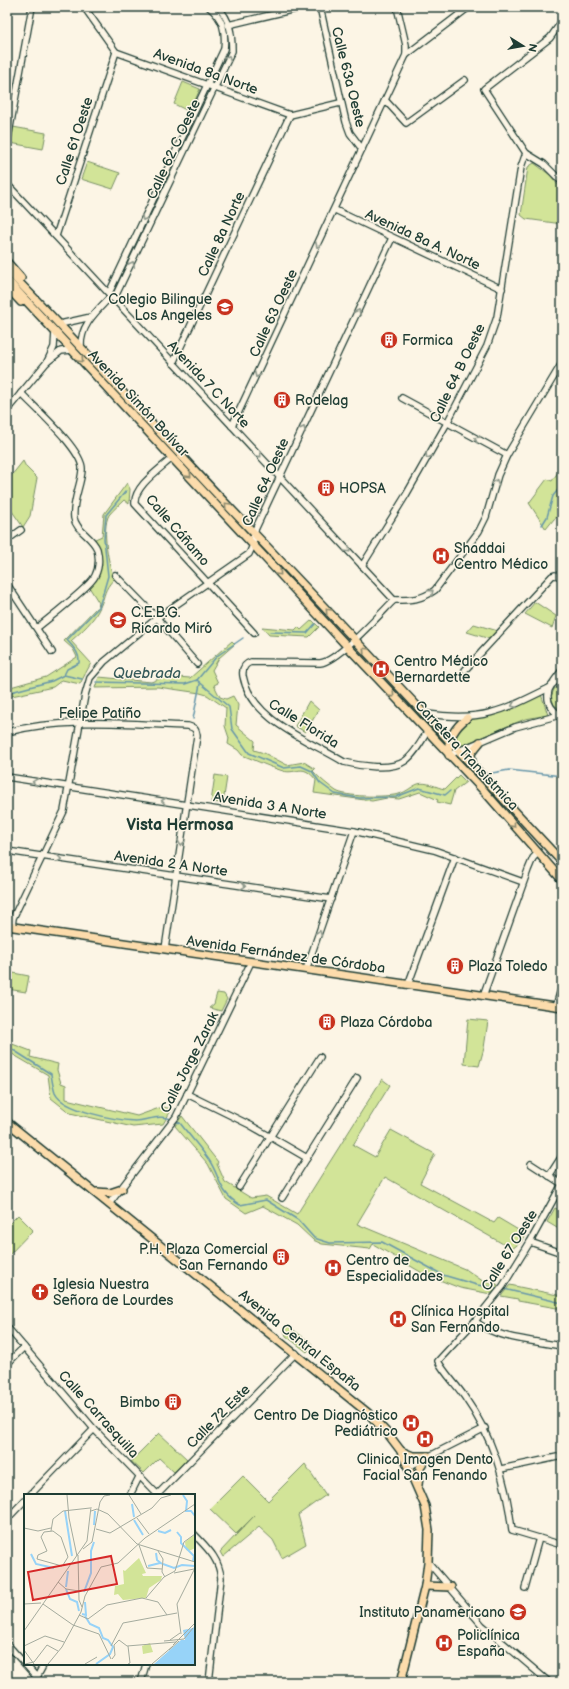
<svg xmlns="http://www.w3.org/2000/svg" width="569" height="1689" font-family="'Balsamiq Sans',sans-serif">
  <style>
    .green { fill: #d2e498; stroke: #789066 }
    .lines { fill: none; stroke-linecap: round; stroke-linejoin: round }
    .stream { stroke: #6797aa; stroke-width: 1.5 }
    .minor-casing { stroke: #1f3d34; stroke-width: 8 }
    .major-casing { stroke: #1f3d34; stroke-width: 10 }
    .minor { stroke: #fcf5e5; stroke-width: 5.5 }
    .major { stroke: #fcdcac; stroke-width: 7 }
    .oneway { stroke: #8e998c }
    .oneway2 { stroke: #8e8c70 }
    .labels { text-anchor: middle; stroke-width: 3; stroke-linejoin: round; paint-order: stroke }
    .street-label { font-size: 14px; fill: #1f3d34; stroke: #fcf5e5 }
    .poi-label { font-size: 14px; fill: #1f3d34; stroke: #fcf5e5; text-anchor: start }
    .water-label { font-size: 15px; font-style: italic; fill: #375b5b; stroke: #fcf5e5 }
    .quarter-label { font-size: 16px; font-weight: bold; fill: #1f3d34; stroke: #fcf5e5 }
    .inset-river { fill: none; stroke: #97d3f8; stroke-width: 2 }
    .inset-road { fill: none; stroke: #a4ab9e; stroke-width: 1 }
    .view { fill: #d62828; fill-opacity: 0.15; stroke: #d62828; stroke-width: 2 }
    .inset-edge { fill: none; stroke: #1f3d34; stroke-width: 2 }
  </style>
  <rect width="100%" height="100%" fill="#fcf5e5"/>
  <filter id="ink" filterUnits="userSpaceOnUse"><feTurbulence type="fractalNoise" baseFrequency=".025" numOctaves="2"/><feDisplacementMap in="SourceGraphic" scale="8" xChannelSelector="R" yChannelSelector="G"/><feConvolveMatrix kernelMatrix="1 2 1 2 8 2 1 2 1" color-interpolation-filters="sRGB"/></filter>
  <g filter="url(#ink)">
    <g class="green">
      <path d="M183,82L200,89L190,112L174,104Z"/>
      <path d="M13,127L46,133L43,149L10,143Z"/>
      <path d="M87,162L120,173L113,189L81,179Z"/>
      <path d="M534,163L550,175L562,190V224L526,219L521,215L528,167Z"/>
      <path d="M23,461L26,467L37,478L30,516L23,527L7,504V481Z"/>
      <path d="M562,466V514L554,519L546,529L529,503L547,479L552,481Z"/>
      <path d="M127,483L130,489L129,504L124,500C119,505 113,510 109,515C101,529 109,566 114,579C103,591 106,594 100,607C94,621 82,631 71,641L91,663L80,684L62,680L53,687L7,697V688L46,677L77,657L73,649L64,641L98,606L99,603L89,587C104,572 103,557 95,539L102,536L104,514Z"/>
      <path d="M535,602L556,616L552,628L525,614Z"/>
      <path d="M312,620L319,627L309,637L269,635L262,627L295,630L298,627L301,630Z"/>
      <path d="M474,624L498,631L490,639L467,632Z"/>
      <path d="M232,641L235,644L219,658L212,670L218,683L214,685L220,697L226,699L233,696L238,705L236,725L255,741L254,750L264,753L287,765L304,762L315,769L313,771C319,778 329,786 336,791C346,797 381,797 394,795C405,794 410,787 418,784C427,781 437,788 445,789L459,775L466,782L454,791L450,805L437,802L438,800L420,792L399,799L387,798L372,801L314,793L316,780C302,762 297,775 283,771C269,767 255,760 242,755L238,750L228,744L229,738L225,726L226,708L207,695L200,693L158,687L95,688L99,677L151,682L166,676L190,678Z"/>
      <path d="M562,684V710L554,705L551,697L554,689Z"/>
      <path d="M541,694L548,715L525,719L463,745H458L453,739L456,731L470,720L517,707Z"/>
      <path d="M309,701L319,710L305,732L295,726Z"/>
      <path d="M215,775L227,777L223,803L211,802Z"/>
      <path d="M8,972L29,976L26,992L7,989Z"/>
      <path d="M217,993L224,994L227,999L221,1011L209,1008L214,1004Z"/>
      <path d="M468,1019L488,1021L484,1048L479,1066L464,1064Z"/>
      <path d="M7,1042L31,1051L30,1057L58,1064L57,1070L61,1083L66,1085V1099L137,1116L162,1107L172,1109L163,1124L133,1127L70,1113L51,1098L48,1075L7,1051Z"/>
      <path d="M382,1079L390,1085L353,1145L375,1157L391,1130L435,1154L420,1183L494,1223L498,1218L525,1234L521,1242L512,1249L385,1177L357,1224L467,1270L484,1282L497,1284L498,1286L491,1294L460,1288L424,1274L373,1244L370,1249L322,1244L313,1240L297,1225L263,1206L246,1213L226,1199L208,1164L175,1126L182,1116L218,1162L217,1164L225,1182L251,1198L266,1196L297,1214Z"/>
      <path d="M555,1208L562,1211V1231L547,1222Z"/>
      <path d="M18,1215L33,1230L7,1257V1226Z"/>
      <path d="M510,1285L562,1296V1309L518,1301V1299L501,1296Z"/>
      <path d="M287,1325L312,1344L307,1352L286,1336L284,1330Z"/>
      <path d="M159,1433L187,1459L174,1472L159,1458L144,1473L131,1461Z"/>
      <path d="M305,1464L326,1495L298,1515L306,1544L282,1558L273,1540L259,1527L223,1557L220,1552L255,1515L236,1534L210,1509L243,1476L268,1501Z"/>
    </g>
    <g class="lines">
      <g class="stream">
        <path d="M542,525L547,517L553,496L562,485"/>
        <path d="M270,632L307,633L315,624"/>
        <path d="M64,675L67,669L79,663C80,653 73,647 67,640L99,607L108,576L104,539L106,515L126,491"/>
        <path d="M197,680L217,656L243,638"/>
        <path d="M96,682L185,684L197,680L229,707L232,729L249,753L284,768L301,766L312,771L320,783L335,794L359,798L396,797L419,788L445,795L450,791"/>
        <path d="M7,693L52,681L64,675L82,679"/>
        <path d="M193,719L200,684"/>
        <path d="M492,773L509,770L562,776"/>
        <path d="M7,1046L51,1074C52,1080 53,1087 55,1093C63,1111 117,1120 135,1121C147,1121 159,1114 171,1119"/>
        <path d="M175,1121L180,1123C189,1135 200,1147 209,1160C221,1178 218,1192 240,1205L266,1200L298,1220L314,1238L330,1243L382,1242L443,1275L477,1285L498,1288"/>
        <path d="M504,1289L562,1303"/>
      </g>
      <defs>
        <g id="minor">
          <path d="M84,7L116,52L290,115L340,103"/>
          <path d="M320,7L346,122L350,133L362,149"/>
          <path d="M397,7L406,45V55"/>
          <path d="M562,21L550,38L484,89L526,153L544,164L562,182"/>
          <path d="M228,25L304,7"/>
          <path d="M385,100L406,123L465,80"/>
          <path d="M7,144L32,7"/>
          <path d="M7,184L394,600"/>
          <path d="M335,210L502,289"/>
          <path d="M56,236L116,52"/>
          <path d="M109,293L224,49C226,31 223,18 209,7"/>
          <path d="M114,299L232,51C232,33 230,20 218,7"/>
          <path d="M60,324L91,317"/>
          <path d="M81,347C80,325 97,311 111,296"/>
          <path d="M47,362L54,347L55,332"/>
          <path d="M173,363L290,115"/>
          <path d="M21,393C35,408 84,451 82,470C81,486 72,501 74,518C76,531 92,536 97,549C99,557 99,568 95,576C90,587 49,618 37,628"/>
          <path d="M402,398L507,455"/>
          <path d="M7,410L47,362L61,351L72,350"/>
          <path d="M232,426L406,55L469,7"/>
          <path d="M172,458C160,469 133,487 135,504L254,633"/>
          <path d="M7,540L21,530"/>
          <path d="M362,566L406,495L447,423L487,346L497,317L521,167L526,153"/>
          <path d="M115,575L157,618L197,664"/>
          <path d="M7,584L52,652"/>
          <path d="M394,600C380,614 338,661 320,663L251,662C244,664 242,669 243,676C251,720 310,741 344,762C359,766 391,771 405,761C414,755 421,742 427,732"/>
          <path d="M394,600C411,600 421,600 435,590L479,531L486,517L498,475L507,455L562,363"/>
          <path d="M465,670L552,576L555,575L562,577"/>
          <path d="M554,681L562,670"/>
          <path d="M427,714C481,722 503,711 549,688"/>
          <path d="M560,715C544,707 543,684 562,679"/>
          <path d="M7,732C66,717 128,724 188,726C195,728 196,729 197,736L165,949"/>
          <path d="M449,755L515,727L560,715"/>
          <path d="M7,777L354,831L434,850L523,882"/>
          <path d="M7,851L331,899"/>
          <path d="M12,927L13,918L64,811L85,695L90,678L104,662L157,618L249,554L253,545L254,532L392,238"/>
          <path d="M306,970L354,831"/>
          <path d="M408,985L455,857"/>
          <path d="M483,996L528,870L533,858L538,853"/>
          <path d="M556,1006L562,986"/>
          <path d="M187,1094L250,1125L307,1158"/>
          <path d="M531,1164L562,1184"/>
          <path d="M549,1176L562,1156"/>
          <path d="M562,1184L530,1242L503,1286L475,1321L438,1361C445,1374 456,1384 464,1396C493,1437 506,1481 512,1530L562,1545"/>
          <path d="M239,1187L320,1057"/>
          <path d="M282,1198L357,1078"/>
          <path d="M109,1204L176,1117L251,962"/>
          <path d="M530,1242L562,1253"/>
          <path d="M475,1321C495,1339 536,1341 562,1346"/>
          <path d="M7,1327L94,1429L158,1495"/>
          <path d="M7,1364L24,1347"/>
          <path d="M408,1467L485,1428"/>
          <path d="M501,1469L562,1456"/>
          <path d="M30,1495L94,1429"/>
          <path d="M130,1495L139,1477"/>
          <path d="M157,1495L296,1353"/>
          <path d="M7,1519L25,1500"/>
          <path d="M194,1534C207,1548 219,1558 221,1578L209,1682"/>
          <path d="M428,1562L482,1625L549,1682"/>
          <path d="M525,1588L539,1538"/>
          <path d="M7,1644L41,1682"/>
          <path d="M32,1682L37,1677L44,1664"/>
          <path d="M141,1682L146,1664"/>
        </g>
        <g id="major">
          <path d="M7,262L21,278"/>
          <path d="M7,270C83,347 155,429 230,508C342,625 452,743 562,862"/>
          <path d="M7,280L347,646L485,792L562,880"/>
          <path d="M7,287L21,302"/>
          <path d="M449,755C446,740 456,726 467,718"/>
          <path d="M472,765L471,753L480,742"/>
          <path d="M7,926L562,1007"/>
          <path d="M7,1122L368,1413L388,1434L401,1451L425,1506L429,1530L428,1562L425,1586L401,1682"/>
          <path d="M97,1192L110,1193L122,1189"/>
          <path d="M401,1451L413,1456H428"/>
          <path d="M418,1485L420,1468L428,1456"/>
          <path d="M425,1586L451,1587"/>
        </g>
      </defs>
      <use href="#minor" class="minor-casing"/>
      <use href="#major" class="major-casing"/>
      <use href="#minor" class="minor"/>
      <use href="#major" class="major"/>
    </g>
    <defs><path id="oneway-chevron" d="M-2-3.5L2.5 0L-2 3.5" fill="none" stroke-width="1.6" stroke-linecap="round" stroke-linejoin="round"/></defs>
    <g class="oneway">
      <use href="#oneway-chevron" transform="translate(228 58) rotate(-66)"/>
      <use href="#oneway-chevron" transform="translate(144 218) rotate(116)"/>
      <use href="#oneway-chevron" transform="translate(318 245) rotate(115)"/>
      <use href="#oneway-chevron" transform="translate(132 264) rotate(-65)"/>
      <use href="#oneway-chevron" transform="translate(358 312) rotate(-65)"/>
      <use href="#oneway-chevron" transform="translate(257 375) rotate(115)"/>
      <use href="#oneway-chevron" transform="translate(303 429) rotate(-65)"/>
      <use href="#oneway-chevron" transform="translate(477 439) rotate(-152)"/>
      <use href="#oneway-chevron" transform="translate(259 455) rotate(47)"/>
      <use href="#oneway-chevron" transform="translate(428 456) rotate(120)"/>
      <use href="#oneway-chevron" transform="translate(496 482) rotate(-75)"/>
      <use href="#oneway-chevron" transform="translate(348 550) rotate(47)"/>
      <use href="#oneway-chevron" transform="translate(431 592) rotate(-40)"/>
      <use href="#oneway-chevron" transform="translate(514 705) rotate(159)"/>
      <use href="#oneway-chevron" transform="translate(35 782) rotate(-171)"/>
      <use href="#oneway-chevron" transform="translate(164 801) rotate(-172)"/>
      <use href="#oneway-chevron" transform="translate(181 843) rotate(100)"/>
      <use href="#oneway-chevron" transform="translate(59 859) rotate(8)"/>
      <use href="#oneway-chevron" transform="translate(243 886) rotate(8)"/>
      <use href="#oneway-chevron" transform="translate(319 933) rotate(-70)"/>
    </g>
    <g class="oneway2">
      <use href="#oneway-chevron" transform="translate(81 360) rotate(47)"/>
      <use href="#oneway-chevron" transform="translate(189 475) rotate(47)"/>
      <use href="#oneway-chevron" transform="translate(227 505) rotate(-133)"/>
      <use href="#oneway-chevron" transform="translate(279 573) rotate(47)"/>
      <use href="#oneway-chevron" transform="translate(328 611) rotate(-133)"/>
      <use href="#oneway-chevron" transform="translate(365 650) rotate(-134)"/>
      <use href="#oneway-chevron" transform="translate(392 695) rotate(47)"/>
      <use href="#oneway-chevron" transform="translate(513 825) rotate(49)"/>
    </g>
  </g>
  <defs>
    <symbol id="school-disc" viewBox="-11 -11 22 22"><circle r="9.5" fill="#c8321e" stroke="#fcf5e5"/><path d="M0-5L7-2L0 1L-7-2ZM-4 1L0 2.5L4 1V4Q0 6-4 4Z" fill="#fff"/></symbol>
    <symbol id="building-disc" viewBox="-11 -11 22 22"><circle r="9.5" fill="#c8321e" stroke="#fcf5e5"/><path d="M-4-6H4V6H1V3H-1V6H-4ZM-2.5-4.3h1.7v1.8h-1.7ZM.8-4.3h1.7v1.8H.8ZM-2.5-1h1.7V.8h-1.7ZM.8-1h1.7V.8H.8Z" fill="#fff"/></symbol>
    <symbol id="hospital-disc" viewBox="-11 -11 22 22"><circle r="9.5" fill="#c8321e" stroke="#fcf5e5"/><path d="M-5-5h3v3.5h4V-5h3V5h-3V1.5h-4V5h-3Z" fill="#fff"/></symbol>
    <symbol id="church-disc" viewBox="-11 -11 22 22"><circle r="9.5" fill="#c8321e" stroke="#fcf5e5"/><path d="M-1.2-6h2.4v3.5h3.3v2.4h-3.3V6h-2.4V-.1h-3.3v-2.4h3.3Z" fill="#fff"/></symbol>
  </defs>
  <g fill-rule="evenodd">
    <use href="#school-disc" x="215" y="297" width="20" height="20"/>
    <use href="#building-disc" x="379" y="330" width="20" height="20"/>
    <use href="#building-disc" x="272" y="390" width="20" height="20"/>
    <use href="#building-disc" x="316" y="478" width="20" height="20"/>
    <use href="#hospital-disc" x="431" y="546" width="20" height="20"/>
    <use href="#school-disc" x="108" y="610" width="20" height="20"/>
    <use href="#hospital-disc" x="371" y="659" width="20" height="20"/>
    <use href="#building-disc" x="445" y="956" width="20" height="20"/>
    <use href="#building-disc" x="317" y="1012" width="20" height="20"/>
    <use href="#building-disc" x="271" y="1247" width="20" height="20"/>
    <use href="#hospital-disc" x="323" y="1258" width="20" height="20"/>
    <use href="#church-disc" x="30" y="1282" width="20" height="20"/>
    <use href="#hospital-disc" x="388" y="1309" width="20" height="20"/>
    <use href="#building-disc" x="163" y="1392" width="20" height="20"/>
    <use href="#hospital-disc" x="401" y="1413" width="20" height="20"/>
    <use href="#hospital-disc" x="415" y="1429" width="20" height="20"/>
    <use href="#school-disc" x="508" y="1602" width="20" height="20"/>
    <use href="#hospital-disc" x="434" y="1633" width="20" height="20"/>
  </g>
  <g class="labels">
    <g class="street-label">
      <text transform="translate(206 71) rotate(20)" y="5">Avenida 8a Norte</text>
      <text transform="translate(349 77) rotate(76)" y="5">Calle 63a Oeste</text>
      <text transform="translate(74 141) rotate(-72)" y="5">Calle 61 Oeste</text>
      <text transform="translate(173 149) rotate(-65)" y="5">Calle 62 C Oeste</text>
      <text transform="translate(221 234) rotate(-65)" y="5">Calle 8a Norte</text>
      <text transform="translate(423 239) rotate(25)" y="5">Avenida 8a A. Norte</text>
      <text transform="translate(273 313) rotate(-65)" y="5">Calle 63 Oeste</text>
      <text transform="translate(457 373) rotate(-64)" y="5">Calle 64 B Oeste</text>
      <text transform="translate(209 384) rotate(47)" y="5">Avenida 7 C Norte</text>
      <text transform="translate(139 403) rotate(47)" y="5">Avenida Simón Bolívar</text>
      <text transform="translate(265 482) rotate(-66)" y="5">Calle 64 Oeste</text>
      <text transform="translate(178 530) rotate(49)" y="5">Calle Cáñamo</text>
      <text x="100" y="718">Felipe Patiño</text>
      <text transform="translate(304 723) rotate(32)" y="5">Calle Florida</text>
      <text transform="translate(467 755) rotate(47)" y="5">Carretera Transístmica</text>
      <text transform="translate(270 805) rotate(9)" y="5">Avenida 3 A Norte</text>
      <text transform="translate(171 863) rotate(8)" y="5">Avenida 2 A Norte</text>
      <text transform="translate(286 954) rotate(8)" y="5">Avenida Fernández de Córdoba</text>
      <text transform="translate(189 1062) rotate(-63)" y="5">Calle Jorge Zarak</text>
      <text transform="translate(509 1250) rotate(-58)" y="5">Calle 67 Oeste</text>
      <text transform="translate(300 1340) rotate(39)" y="5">Avenida Central España</text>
      <text transform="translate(99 1414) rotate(48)" y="5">Calle Carrasquilla</text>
      <text transform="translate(218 1416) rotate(-45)" y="5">Calle 72 Este</text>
    </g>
    <g class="poi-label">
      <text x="212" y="304" text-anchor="end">Colegio Bilingue<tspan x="212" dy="16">Los Angeles</tspan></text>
      <text x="402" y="345">Formica</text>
      <text x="295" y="405">Rodelag</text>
      <text x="339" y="493">HOPSA</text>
      <text x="454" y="553">Shaddai<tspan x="454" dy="16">Centro Médico</tspan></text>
      <text x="131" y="617">C.E.B.G.<tspan x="131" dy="16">Ricardo Miró</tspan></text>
      <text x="394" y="666">Centro Médico<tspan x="394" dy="16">Bernardette</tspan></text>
      <text x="468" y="971">Plaza Toledo</text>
      <text x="340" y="1027">Plaza Córdoba</text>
      <text x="268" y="1254" text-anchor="end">P.H. Plaza Comercial<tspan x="268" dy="16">San Fernando</tspan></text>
      <text x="346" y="1265">Centro de<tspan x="346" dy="16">Especialidades</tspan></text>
      <text x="53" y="1289">Iglesia Nuestra<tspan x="53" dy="16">Señora de Lourdes</tspan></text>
      <text x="411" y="1316">Clínica Hospital<tspan x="411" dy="16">San Fernando</tspan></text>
      <text x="160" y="1407" text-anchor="end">Bimbo</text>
      <text x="398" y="1420" text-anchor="end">Centro De Diagnóstico<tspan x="398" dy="16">Pediátrico</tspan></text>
      <text x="425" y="1464" text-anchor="middle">Clinica Imagen Dento<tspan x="425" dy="16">Facial San Fenando</tspan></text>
      <text x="505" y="1617" text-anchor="end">Instituto Panamericano</text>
      <text x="457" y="1640">Policlínica<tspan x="457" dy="16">España</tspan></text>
    </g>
    <g class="water-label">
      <text x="147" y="678">Quebrada</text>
    </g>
    <g class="quarter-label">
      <text x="180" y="830">Vista Hermosa</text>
    </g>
  </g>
  <g transform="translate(24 1494)">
    <rect width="171" height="171" fill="#fcf5e5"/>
    <path d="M171,40V54L165,57L162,56L161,48ZM115,64L122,79L118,80L119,82H138L137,86L125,94L122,104L99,106L94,100L90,101L91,92L100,90L99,76L101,77ZM126,149L129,158L119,160L118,152Z" fill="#d2e498"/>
    <path d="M171,131V170H130L157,146H161L159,136L169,134Z" fill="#97d3f8"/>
    <path class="inset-river" d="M159,1L163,7L162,17H167L171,22M108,10L110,23M41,17L48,62M110,26L119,41M70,31L71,17M134,37L141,39L147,36M153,38L157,43V49L170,62L169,67M132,59L133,66L138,70M7,60L12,70L30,74M139,70L150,74L158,71L171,72M124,72L136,69M42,93L44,77M42,95L46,105L53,108L55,117M60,98L67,79V57L70,48M58,120L62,121L61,108M61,122L66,130L75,134L79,144L84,146L89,153L86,160L72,170"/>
    <path class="inset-road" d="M43,1L45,24L53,62M105,1L117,20M67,17L73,15L84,20L113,50L171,68M113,24L125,40M0,34L14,37L27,34M72,35L86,39L128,14L137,4L147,1M27,37L29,25L39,17L66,14M115,51L123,74L138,75M59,55L68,48L76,8L80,2L86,1M134,57L139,65L138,78L141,83M54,61L55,106L58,113M38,72L13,65L14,61L23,57L17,43L20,38L29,37L37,43L44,63L39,71M150,79L170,75M34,88L42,95L55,97M122,104L140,83L151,77L160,48L171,40M0,110L17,109M19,110L49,131L75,140L87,165M55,121L64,125L83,111L118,104L134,108L143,121M0,137L63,47L67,13M157,140L153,110L171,74M146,146L156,139M140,147L160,145L169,134M149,151L171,129M0,152L21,142L40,148M87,152L99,129L153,119M104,152L106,169L104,170M0,156L10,170M145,156L155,147M88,165L91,161L90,151L95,146L103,152L152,148M1,170L10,168L23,151L34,157M24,170L38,153L57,118L61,102L77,73L94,69L121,44L171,10M61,170L73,163M128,170L149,152"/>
    <path class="view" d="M87,62L93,90L9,106L4,78Z"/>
    <rect width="171" height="171" class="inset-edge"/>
  </g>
  <rect width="569" height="1689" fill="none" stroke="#fcf5e5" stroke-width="24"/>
  <rect x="12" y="12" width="545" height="1665" fill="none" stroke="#1f3d34" stroke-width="1.5" filter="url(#ink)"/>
  <g transform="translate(523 46) rotate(101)" stroke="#fcf5e5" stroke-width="3" paint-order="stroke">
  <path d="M0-3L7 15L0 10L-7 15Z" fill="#1f3d34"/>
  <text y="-6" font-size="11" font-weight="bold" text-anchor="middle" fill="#1f3d34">N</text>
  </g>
</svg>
